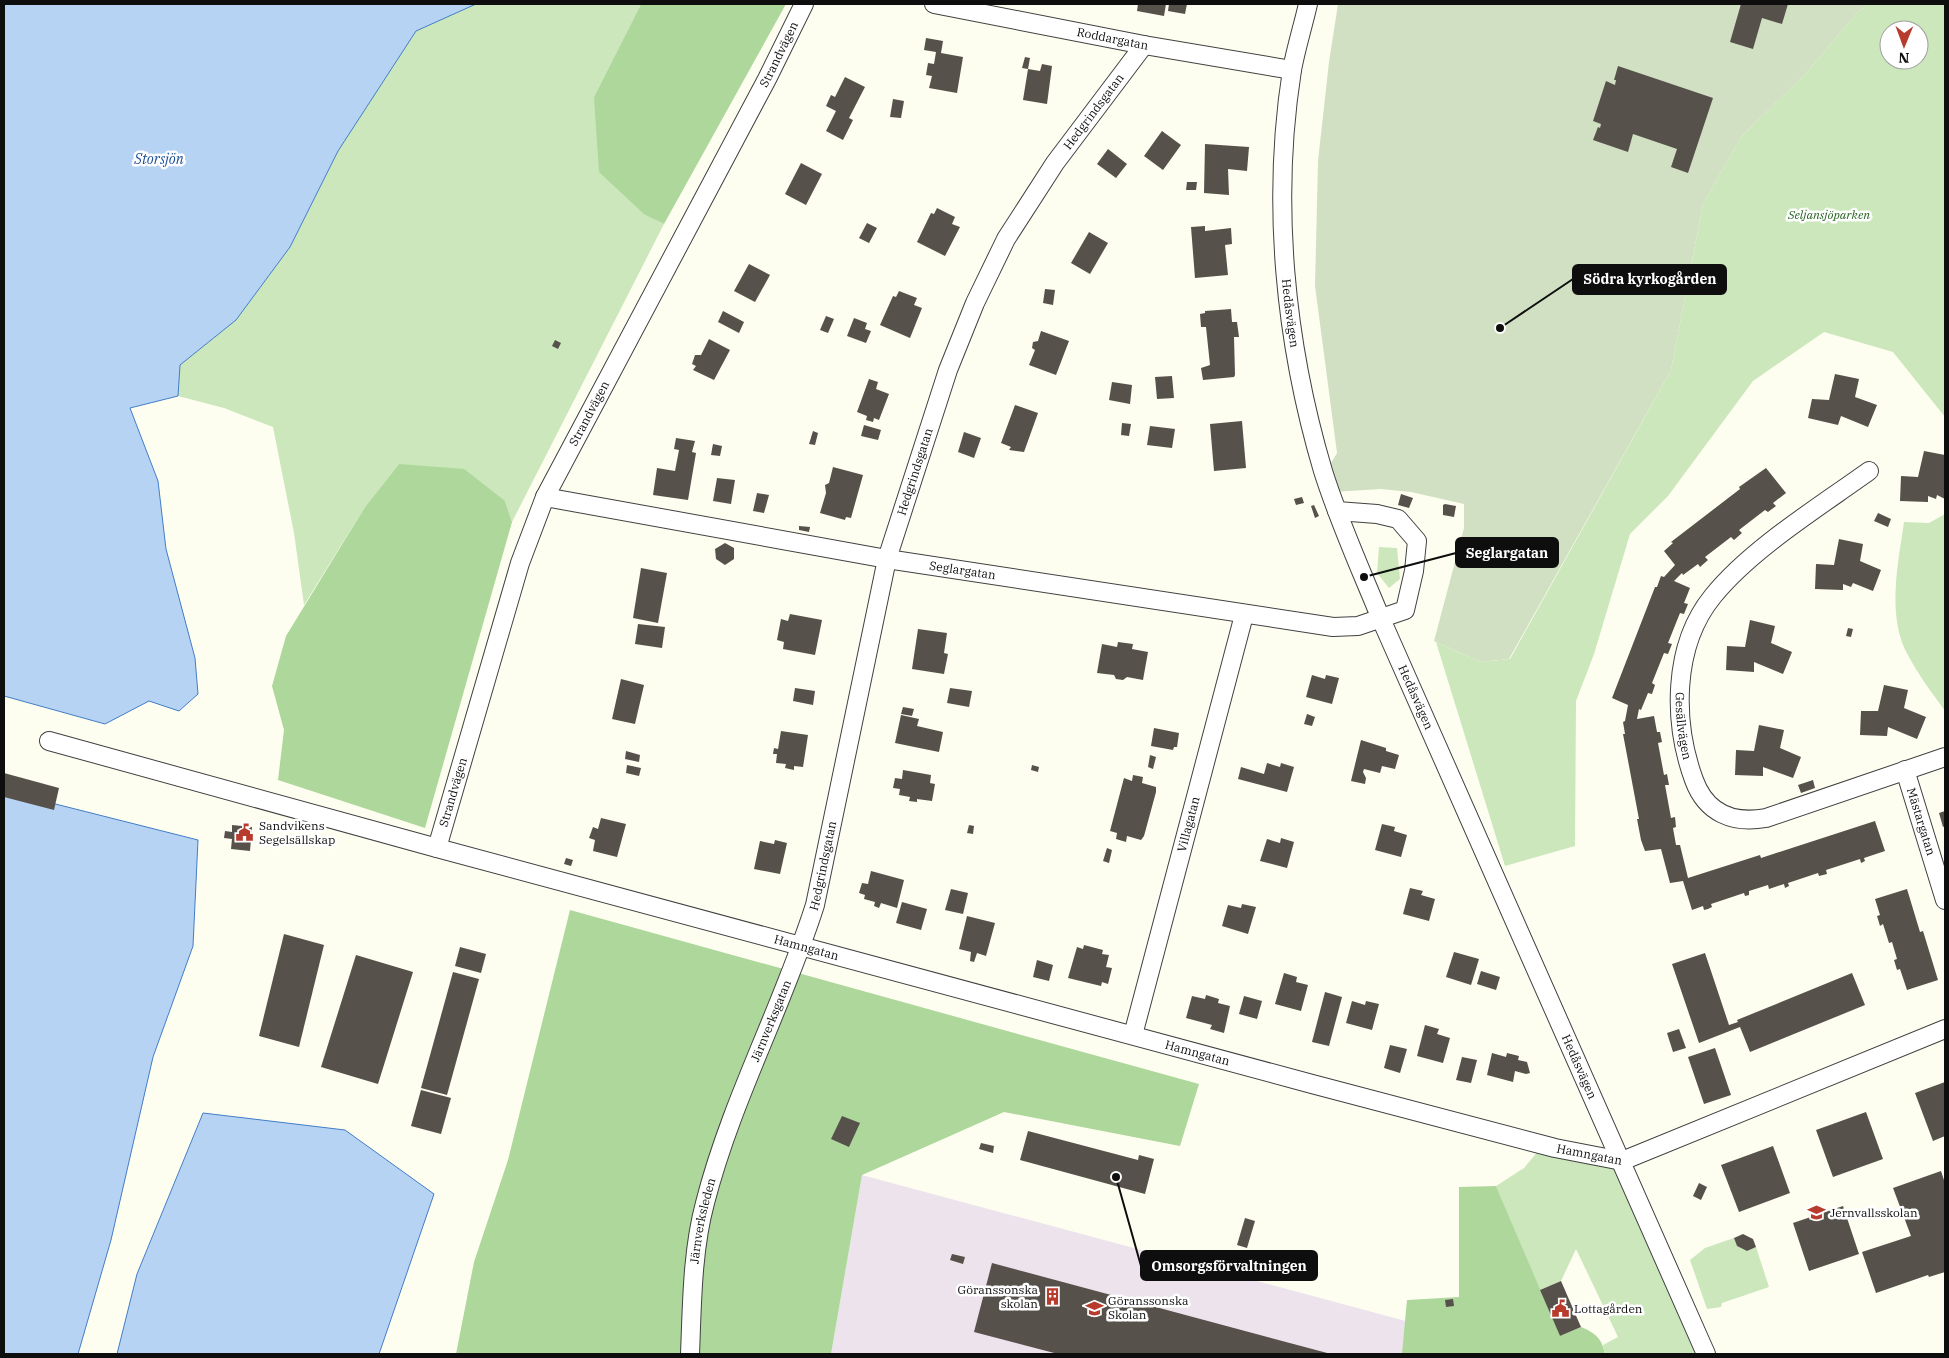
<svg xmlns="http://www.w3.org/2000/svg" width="1949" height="1358" font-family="'IBM Plex Serif',serif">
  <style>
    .industrial { fill: #ece3ec }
    .green { fill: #cbe7bb; fill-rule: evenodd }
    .forest { fill: #add79b }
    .cemetery { fill: #d1e0c2 }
    .water { fill: #b7d3f3; stroke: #427dc7 }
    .building { fill: #56514b }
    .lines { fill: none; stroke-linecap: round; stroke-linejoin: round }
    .minor-casing { stroke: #414141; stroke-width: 20 }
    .minor { stroke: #fff; stroke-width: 18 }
    .labels { text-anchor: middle; stroke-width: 5; stroke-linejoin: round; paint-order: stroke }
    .street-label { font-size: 12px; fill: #0e0e0e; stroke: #fff }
    .park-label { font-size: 12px; font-style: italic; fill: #256321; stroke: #fff }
    .poi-label { font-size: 12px; fill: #0e0e0e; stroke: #fff; text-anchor: start }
    .water-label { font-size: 14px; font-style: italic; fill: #1d509a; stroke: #fff }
    .leader { fill: none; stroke: #0e0e0e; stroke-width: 2 }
    .callout-dot { fill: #0e0e0e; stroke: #fff; stroke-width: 2 }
    .callout { fill: #0e0e0e; stroke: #0e0e0e; stroke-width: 2 }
    .callout-label { font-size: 14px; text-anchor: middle; font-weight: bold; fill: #fff }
  </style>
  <rect width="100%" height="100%" fill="#fefef0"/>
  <path class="industrial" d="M862,1175L1428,1327L1442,1354H831Z"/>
  <g class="green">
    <path d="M476,4H641L594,97L645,215L664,224L512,522L505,501L399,464L365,507L304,605L294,533L273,427L224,408L178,396L180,365L236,320L290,247L338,151L416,31Z"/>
    <path d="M1868,4H1945V417L1893,352L1824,332L1753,381L1668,496L1630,534L1594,654L1576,701L1575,846L1505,866L1436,642L1480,662L1510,659L1671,370L1703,204L1741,137L1807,72L1858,12ZM1889,30H1919V60H1889Z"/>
    <path d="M1945,514V711C1933,694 1919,676 1909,657C1886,618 1898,564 1904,522L1929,523Z"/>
    <path d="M1379,547L1397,548L1400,579L1389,588L1377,573Z"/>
    <path d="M1543,1145L1622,1161L1706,1354H1605L1603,1345L1618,1337L1576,1249L1561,1281L1540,1290L1496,1186L1524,1168Z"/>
    <path d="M1734,1238L1737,1246L1747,1251L1756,1247L1769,1287L1722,1303L1721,1307L1707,1309L1690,1260L1705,1248Z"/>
  </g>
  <g class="forest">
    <path d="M641,4H786L664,224L645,215L599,172L594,97Z"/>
    <path d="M399,464L464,469L505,501L512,522L425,828L278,780L284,730L272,686L286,636L365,507Z"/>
    <path d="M570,910L1199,1084L1180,1146L1004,1112L862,1175L831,1354H456L474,1262L508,1160Z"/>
    <path d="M1496,1186L1560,1336L1581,1327C1595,1333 1602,1338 1605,1354H1402L1407,1300L1459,1297V1187Z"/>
  </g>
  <path class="cemetery" d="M1338,4H1868L1858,12L1807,72L1741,137L1703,204L1671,370L1509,659L1480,662L1434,641L1464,528V504L1411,492L1381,489L1333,492L1327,470L1337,453L1315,286L1318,161L1329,62Z"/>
  <g class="water">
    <path d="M4,4H476L416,31L338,151L290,247L236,320L180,365L178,396L130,408L158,481L166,549L195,658L198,694L179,711L149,701L105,724L4,696Z"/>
    <path d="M4,791L198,840L193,946L153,1057L111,1240L78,1354H4Z"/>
    <path d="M203,1113L345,1130L434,1194L379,1354H117L137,1274Z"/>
  </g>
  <g class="building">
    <path d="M1138,4H1166L1164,16L1137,11Z"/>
    <path d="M1169,4H1187L1185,14L1168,11Z"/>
    <path d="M1741,4H1788L1782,24L1762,18L1753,49L1730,42Z"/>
    <path d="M926,38L943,41L941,53L963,57L957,93L929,88L932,76L926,75L928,63L934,64L936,52L924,50Z"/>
    <path d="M1025,57L1030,58L1028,69L1040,71L1042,64L1052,66L1047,104L1023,100L1028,69L1022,68Z"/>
    <path d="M1618,66L1713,98L1688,173L1671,167L1677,149L1633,134L1628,152L1593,140L1598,127L1600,128L1601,124L1593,121L1606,81L1615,85L1616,80H1614Z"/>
    <path d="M845,77L865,87L849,118L853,120L843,140L826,131L836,111L826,106L831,95L835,97Z"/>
    <path d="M893,99L904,101L901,118L890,117Z"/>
    <path d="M1162,131L1181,145L1163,170L1144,156Z"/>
    <path d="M1205,144L1249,147L1247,171L1228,169L1229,195L1204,193Z"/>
    <path d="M1108,149L1127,164L1116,178L1097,164Z"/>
    <path d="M801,163L822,174L806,205L785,194Z"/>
    <path d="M1187,182H1197L1196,190H1186Z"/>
    <path d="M937,208L955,217L952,224L960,227L945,256L917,242L931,213L934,214Z"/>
    <path d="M867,223L877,228L869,243L859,238Z"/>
    <path d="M1205,226V231L1231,228L1232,244L1225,245L1228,275L1195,278L1191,227Z"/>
    <path d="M1089,232L1108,243L1090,274L1071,263Z"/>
    <path d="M749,264L770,275L755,302L734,291Z"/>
    <path d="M1045,289L1055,290L1053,305L1043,303Z"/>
    <path d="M899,291L917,298L914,305L922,308L910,338L880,325L893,296L896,297Z"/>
    <path d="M1231,309L1232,322H1237L1239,337H1234L1235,375L1234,377L1203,380L1201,368L1210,365L1206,327H1201L1200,314L1205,313V311Z"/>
    <path d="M723,311L744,322L739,333L718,322Z"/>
    <path d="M826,316L834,319L828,333L820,330Z"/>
    <path d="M854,318L867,323L865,329L871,331L866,343L847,336Z"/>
    <path d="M1041,331L1069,341L1056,375L1029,365L1035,350L1032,348L1033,342L1038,341Z"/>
    <path d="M709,339L730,350L714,380L693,370L696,366L692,364L695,355H701Z"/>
    <path d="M555,340L561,343L558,349L552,346Z"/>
    <path d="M1835,374L1859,379L1855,397L1877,405L1868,427L1841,416L1838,425L1808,418L1812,399L1829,400Z"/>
    <path d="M1172,376L1174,398L1157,399L1155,377Z"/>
    <path d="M869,379L878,382L876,389L889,394L879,420L874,418L873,422L866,420L867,416L857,412Z"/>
    <path d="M1112,382L1132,385L1130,404L1109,400Z"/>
    <path d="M1015,405L1038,413L1024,452L1009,450L1011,447L1001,443Z"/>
    <path d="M1242,421L1246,468L1214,471L1210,424Z"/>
    <path d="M1122,423L1131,424L1129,436L1121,435Z"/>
    <path d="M864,425L881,430L878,440L861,436Z"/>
    <path d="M1150,426L1175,429L1172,448L1147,445Z"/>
    <path d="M813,431L818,433L815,445L809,444Z"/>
    <path d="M964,432L981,438L974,458L958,452Z"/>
    <path d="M676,438L695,441L692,452L696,453L688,500L653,495L657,468L675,471L679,450L674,449Z"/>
    <path d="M713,444L722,446L720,456L711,455Z"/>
    <path d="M1924,451L1945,455V499L1937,495L1936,499L1928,496V502L1900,501L1901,476L1918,477Z"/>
    <path d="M833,467L863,475L851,518L846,517L845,520L820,513L826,493L825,485L829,483Z"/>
    <path d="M1766,468L1786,493L1773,503L1776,506L1768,512L1765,510L1739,530L1742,533L1734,540L1731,537L1705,557L1708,560L1700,567L1698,564L1683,575L1682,573L1674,581L1690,588L1684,603L1688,604L1684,614L1680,613L1668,643L1672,644L1668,654L1664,653L1652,683L1655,685L1652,694L1648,693L1641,710L1639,709L1637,719L1654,716L1657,732H1660L1662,742L1658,743L1664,775L1667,774L1669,785H1665L1671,818L1675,817L1676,827L1673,828L1676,845H1680L1688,878L1760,855L1761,858L1875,821L1885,851L1864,858L1865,861L1861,863L1860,859L1826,870L1827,874L1819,876L1818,873L1788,883L1789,886L1785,888L1784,884L1769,889L1768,885L1749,891V895L1745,896L1744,893L1711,904L1712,907L1708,909L1704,910L1703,906L1692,910L1683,881L1670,883L1661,849L1645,851L1641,840L1637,819H1639L1623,734H1625L1623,722L1625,721L1628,705L1612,698L1655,587H1657L1661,576L1664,577L1675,565L1664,551L1673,543L1671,542L1740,489L1739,487Z"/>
    <path d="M717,478L735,480L731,504L713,501Z"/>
    <path d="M757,493L769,495L764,513L753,511Z"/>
    <path d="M1401,494L1413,498L1409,508L1398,505Z"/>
    <path d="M1302,497L1304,503L1296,505L1294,499Z"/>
    <path d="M1445,504L1456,506L1454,517L1443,515V505Z"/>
    <path d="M1314,505L1319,516L1315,518L1311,506Z"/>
    <path d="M1878,513L1891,519L1888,527L1874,521Z"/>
    <path d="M799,526L810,527L809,532L799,530Z"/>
    <path d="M1839,539L1863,544L1860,561L1881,570L1873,591L1853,583L1851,587L1843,584V590L1815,589L1816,564L1834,565Z"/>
    <path d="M725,543L734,548V559L725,565L716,559L715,549Z"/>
    <path d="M641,568L667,573L658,623L633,618Z"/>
    <path d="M790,614L822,620L815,655L783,649L784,642L777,640L781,619L788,621Z"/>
    <path d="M1750,620L1775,626L1771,643L1792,652L1783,674L1754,662V672L1726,670L1727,646L1745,647Z"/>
    <path d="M638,624L665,627L662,648L635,644Z"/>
    <path d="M1848,628L1853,629L1851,637L1846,636Z"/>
    <path d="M918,629L947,633L944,653L948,654L944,674L912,669Z"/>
    <path d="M1118,642L1133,644L1132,649L1148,652L1143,680L1127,677L1123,680L1116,679L1114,675L1097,673L1102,644L1117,647Z"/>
    <path d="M1312,675L1325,679L1326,675L1339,678L1332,704L1306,697Z"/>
    <path d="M621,679L644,685L635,724L612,719Z"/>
    <path d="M1884,685L1908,690L1904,708L1926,717L1917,739L1888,727L1887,736L1860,735L1861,711H1878Z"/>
    <path d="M795,688L815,691L813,705L793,701Z"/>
    <path d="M950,688L972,691L969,707L947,703Z"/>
    <path d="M903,707L914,709L912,716L901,714Z"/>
    <path d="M1307,714L1315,717L1312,726L1304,724Z"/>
    <path d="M901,715L919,719L917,726L943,732L939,752L895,743Z"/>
    <path d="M1759,725L1784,730L1780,748L1801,757L1793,778L1763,767V776L1735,775L1736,750L1754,751Z"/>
    <path d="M1154,728L1179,733L1177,747H1174L1173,750L1151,746Z"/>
    <path d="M781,731L808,735L803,767L794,766V770L785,768L786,764L776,763L777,754H773L774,748L778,749Z"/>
    <path d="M1361,740L1386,748V751L1399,755L1395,769L1382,766L1380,773L1364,769L1363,772L1366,778L1365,784L1351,781Z"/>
    <path d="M626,751L640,755L639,762L625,759Z"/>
    <path d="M1150,755L1156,757L1153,769L1148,767Z"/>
    <path d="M1267,763L1280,767L1281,763L1294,767L1287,792L1238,779L1241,767L1264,774Z"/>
    <path d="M627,765L641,768L639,776L626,773Z"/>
    <path d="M1032,765L1039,767L1038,772L1031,770Z"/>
    <path d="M903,770L931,775L930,783L935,784L932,801L917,799V802L909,801L910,797L899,795L900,789L893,788L895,778L902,779Z"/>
    <path d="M4,773L59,788L54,810L4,797Z"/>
    <path d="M1133,775L1143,777L1142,783L1156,787V792L1144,836L1141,840L1127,836L1126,842L1116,839L1117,833L1110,831L1124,778L1132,781Z"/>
    <path d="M1813,780L1815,788L1801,793L1798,785Z"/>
    <path d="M1945,811V826L1943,827L1939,813Z"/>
    <path d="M601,818L626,824L617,857L593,851L595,840L589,838L593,827L598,829Z"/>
    <path d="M1382,824L1395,827L1394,831L1407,835L1401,857L1375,850Z"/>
    <path d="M232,825L252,827L250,851L231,849L232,839L224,838L225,831L232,832Z"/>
    <path d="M969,825L974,826L973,834L967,833Z"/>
    <path d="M1281,838L1294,842L1287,868L1260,861L1267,839L1280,843Z"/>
    <path d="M775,840L787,843L780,874L754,869L760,841L774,844Z"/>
    <path d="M1107,848L1112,850L1109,863L1103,861Z"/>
    <path d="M566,858L573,860L571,866L564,864Z"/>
    <path d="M871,871L904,880L897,908L881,903L879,908L874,906L875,902L864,899L865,895L859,893L862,883L868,884Z"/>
    <path d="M1410,888L1423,891L1421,895L1435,899L1429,921L1403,914Z"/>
    <path d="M951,889L968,893L963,914L945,910Z"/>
    <path d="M1907,889L1920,932L1923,931L1938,980L1907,990L1900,969L1897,970L1894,960L1897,959L1892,942L1889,943L1883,924L1880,926L1877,916L1880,915L1875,899Z"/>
    <path d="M902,902L927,909L921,930L896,923Z"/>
    <path d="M1242,904L1256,907L1248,934L1222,926L1228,905L1241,908Z"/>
    <path d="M967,916L995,923L986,956L977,953L974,962L970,961L971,952L959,949Z"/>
    <path d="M284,934L324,945L299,1047L259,1036Z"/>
    <path d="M1084,945L1103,950L1102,954L1109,955L1106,967L1112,968L1108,984L1102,982L1101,986L1068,978L1077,947L1083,949Z"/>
    <path d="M460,947L486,954L481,973L455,966Z"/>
    <path d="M1454,952L1479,959L1471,985L1446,977Z"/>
    <path d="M1705,953L1729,1025L1738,1022L1737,1020L1852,973L1865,1005L1750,1052L1740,1027L1699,1043L1672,964Z"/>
    <path d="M356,955L413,972L378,1084L321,1067Z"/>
    <path d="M1037,960L1053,965L1049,981L1033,977Z"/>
    <path d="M1481,971L1500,977L1496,990L1477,984Z"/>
    <path d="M453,972L479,979L447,1095L421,1088Z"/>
    <path d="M1284,973L1297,977L1296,982L1308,985L1301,1011L1275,1004Z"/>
    <path d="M1325,992L1342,997L1329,1046L1312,1042Z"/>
    <path d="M1206,995L1219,999L1218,1003L1230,1006L1224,1033L1210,1029L1212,1025L1186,1018L1192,996L1205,999Z"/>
    <path d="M1244,996L1262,1001L1257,1019L1239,1014Z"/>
    <path d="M1352,1001L1365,1005L1366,1001L1379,1004L1372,1030L1346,1023Z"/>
    <path d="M1425,1025L1439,1029L1437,1034L1450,1038L1443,1063L1417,1056Z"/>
    <path d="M1679,1029L1686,1048L1673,1052L1667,1033Z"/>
    <path d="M1390,1045L1407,1049L1400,1073L1384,1068Z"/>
    <path d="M1715,1048L1731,1095L1704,1104L1688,1057Z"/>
    <path d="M1492,1053L1506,1057L1507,1053L1519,1056L1518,1060L1527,1062L1530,1073L1526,1074L1515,1071L1513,1082L1487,1075Z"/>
    <path d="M1462,1057L1477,1060L1471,1083L1456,1080Z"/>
    <path d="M1945,1082V1136L1933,1141L1915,1093Z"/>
    <path d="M421,1090L451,1098L441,1134L411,1126Z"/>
    <path d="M1866,1112L1883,1159L1833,1177L1816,1130Z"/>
    <path d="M842,1116L860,1123L849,1147L831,1139Z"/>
    <path d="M1028,1131L1138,1160L1139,1155L1154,1159L1145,1194L1020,1160Z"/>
    <path d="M981,1143L994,1146L993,1153L979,1149Z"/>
    <path d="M1773,1146L1790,1193L1739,1212L1721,1165Z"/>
    <path d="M1941,1171L1945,1183V1272L1929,1277L1928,1275L1876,1293L1862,1252L1911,1236L1893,1188Z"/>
    <path d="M1699,1183L1707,1187L1701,1200L1693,1196Z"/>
    <path d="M1843,1206L1859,1254L1809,1271L1793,1223Z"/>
    <path d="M1245,1218L1255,1221L1247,1248L1237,1245Z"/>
    <path d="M1743,1234L1753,1239L1756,1247L1747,1251L1737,1246L1734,1238Z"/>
    <path d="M952,1254L965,1257L963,1264L950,1260Z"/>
    <path d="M992,1263L1331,1354H1058L974,1332Z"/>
    <path d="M1561,1281L1581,1327L1560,1336L1540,1290Z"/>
    <path d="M1453,1299L1454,1306L1446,1307L1445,1300Z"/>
  </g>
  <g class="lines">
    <defs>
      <g id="minor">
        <path id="s1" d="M934,4L1144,45L1292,70"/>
        <path id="s2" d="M1308,4C1303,26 1296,48 1292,70C1271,203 1285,343 1323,471C1339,522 1361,570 1381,619L1706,1354"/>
        <path id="s3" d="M1869,471C1819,507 1751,549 1713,596C1672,646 1673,723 1694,780C1706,813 1733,824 1766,818L1945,757"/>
        <path id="s4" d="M545,497L887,559L1333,627L1358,626L1405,610L1414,571L1417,541L1398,519L1377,514L1337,511"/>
        <path id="s5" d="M49,741L437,848L1312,1084L1555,1148L1622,1161L1945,1029"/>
        <path id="s6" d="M1905,770L1945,900"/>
        <path id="s7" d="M437,848L520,563L545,497L767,79L804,4"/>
        <path id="s8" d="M1133,1035L1244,615"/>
        <path id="s9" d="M690,1354C692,1306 692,1251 705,1203C731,1101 783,1006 815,905L887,559L948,370L975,303L1006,239L1055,163L1144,45"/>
      </g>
    </defs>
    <use href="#minor" class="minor-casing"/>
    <use href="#minor" class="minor"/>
  </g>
  <defs>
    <symbol id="civic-bare" viewBox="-9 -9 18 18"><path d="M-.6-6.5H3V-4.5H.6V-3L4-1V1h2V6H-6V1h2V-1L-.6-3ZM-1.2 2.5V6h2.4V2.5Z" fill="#b83c2d" stroke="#fff" stroke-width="2.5" paint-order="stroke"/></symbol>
    <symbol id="school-bare" viewBox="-9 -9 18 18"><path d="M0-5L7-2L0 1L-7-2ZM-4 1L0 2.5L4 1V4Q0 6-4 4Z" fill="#b83c2d" stroke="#fff" stroke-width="2.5" paint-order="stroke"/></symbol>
    <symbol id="building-bare" viewBox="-9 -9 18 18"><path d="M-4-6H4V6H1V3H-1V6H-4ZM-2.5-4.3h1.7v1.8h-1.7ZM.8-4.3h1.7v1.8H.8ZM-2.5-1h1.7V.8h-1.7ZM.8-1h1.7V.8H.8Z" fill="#b83c2d" stroke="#fff" stroke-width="2.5" paint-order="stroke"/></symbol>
  </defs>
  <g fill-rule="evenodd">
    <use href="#civic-bare" x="232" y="820" width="25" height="25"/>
    <use href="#school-bare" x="1804" y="1200" width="25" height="25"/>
    <use href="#building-bare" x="1040" y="1284" width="25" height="25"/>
    <use href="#school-bare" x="1082" y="1296" width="25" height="25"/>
    <use href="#civic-bare" x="1548" y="1296" width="25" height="25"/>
  </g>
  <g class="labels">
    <g class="street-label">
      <text dy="4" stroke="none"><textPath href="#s1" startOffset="182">Roddargatan</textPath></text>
      <text dy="4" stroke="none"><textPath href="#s7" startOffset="868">Strandvägen</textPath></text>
      <text dy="4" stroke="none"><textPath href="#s9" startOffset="1320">Hedgrindsgatan</textPath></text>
      <text dy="4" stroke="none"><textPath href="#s2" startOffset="312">Hedåsvägen</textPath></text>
      <text dy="4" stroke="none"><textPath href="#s7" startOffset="462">Strandvägen</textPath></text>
      <text dy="4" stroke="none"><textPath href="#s9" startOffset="915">Hedgrindsgatan</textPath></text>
      <text dy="4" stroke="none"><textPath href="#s4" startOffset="424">Seglargatan</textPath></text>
      <text dy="4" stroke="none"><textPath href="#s2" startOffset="718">Hedåsvägen</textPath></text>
      <text dy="4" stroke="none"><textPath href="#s3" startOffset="338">Gesällvägen</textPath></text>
      <text dy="4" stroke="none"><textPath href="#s7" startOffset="58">Strandvägen</textPath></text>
      <text dy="4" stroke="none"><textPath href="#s6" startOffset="54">Mästargatan</textPath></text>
      <text dy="4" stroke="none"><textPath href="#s8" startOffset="218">Villagatan</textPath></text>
      <text dy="4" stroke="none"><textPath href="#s9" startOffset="510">Hedgrindsgatan</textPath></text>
      <text dy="4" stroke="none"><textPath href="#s5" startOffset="785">Hamngatan</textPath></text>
      <text dy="4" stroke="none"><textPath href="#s9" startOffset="346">Järnverksgatan</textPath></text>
      <text dy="4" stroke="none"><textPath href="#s5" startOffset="1190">Hamngatan</textPath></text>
      <text dy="4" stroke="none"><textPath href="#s2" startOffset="1122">Hedåsvägen</textPath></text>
      <text dy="4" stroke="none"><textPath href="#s5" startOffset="1595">Hamngatan</textPath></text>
      <text dy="4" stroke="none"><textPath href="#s9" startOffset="134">Järnverksleden</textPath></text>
    </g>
    <g class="park-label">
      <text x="1829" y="219">Seljansjöparken</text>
    </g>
    <g class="poi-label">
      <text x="259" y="830">Sandvikens<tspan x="259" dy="14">Segelsällskap</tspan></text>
      <text x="1830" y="1217">Jernvallsskolan</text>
      <text x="1038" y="1294" text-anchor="end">Göranssonska<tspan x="1038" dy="14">skolan</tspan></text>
      <text x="1108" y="1305">Göranssonska<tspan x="1108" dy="14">Skolan</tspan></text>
      <text x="1574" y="1313">Lottagården</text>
    </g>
    <g class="water-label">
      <text x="159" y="164">Storsjön</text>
    </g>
  </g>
  <path class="leader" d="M1500 328L1573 279M1364 577L1456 553M1116 1177L1141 1266"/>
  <g class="callout-dot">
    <circle cx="1500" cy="328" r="5"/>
    <circle cx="1364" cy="577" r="5"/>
    <circle cx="1116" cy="1177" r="5"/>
  </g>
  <g class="callout">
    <rect x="1573" y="265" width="153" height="29" rx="5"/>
    <rect x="1456" y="538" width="102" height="29" rx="5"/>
    <rect x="1141" y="1251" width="176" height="29" rx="5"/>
  </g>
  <g class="callout-label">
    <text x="1650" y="284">Södra kyrkogården</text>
    <text x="1507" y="558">Seglargatan</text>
    <text x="1229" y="1271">Omsorgsförvaltningen</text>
  </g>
  <rect width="1949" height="1358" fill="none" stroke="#0e0e0e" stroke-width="10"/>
  <g transform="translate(1904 45) rotate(181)"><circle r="24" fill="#ffffff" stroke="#9f9f9f"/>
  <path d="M0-4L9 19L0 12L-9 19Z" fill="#b83c2d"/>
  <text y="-8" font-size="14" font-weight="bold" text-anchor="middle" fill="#0e0e0e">N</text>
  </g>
</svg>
